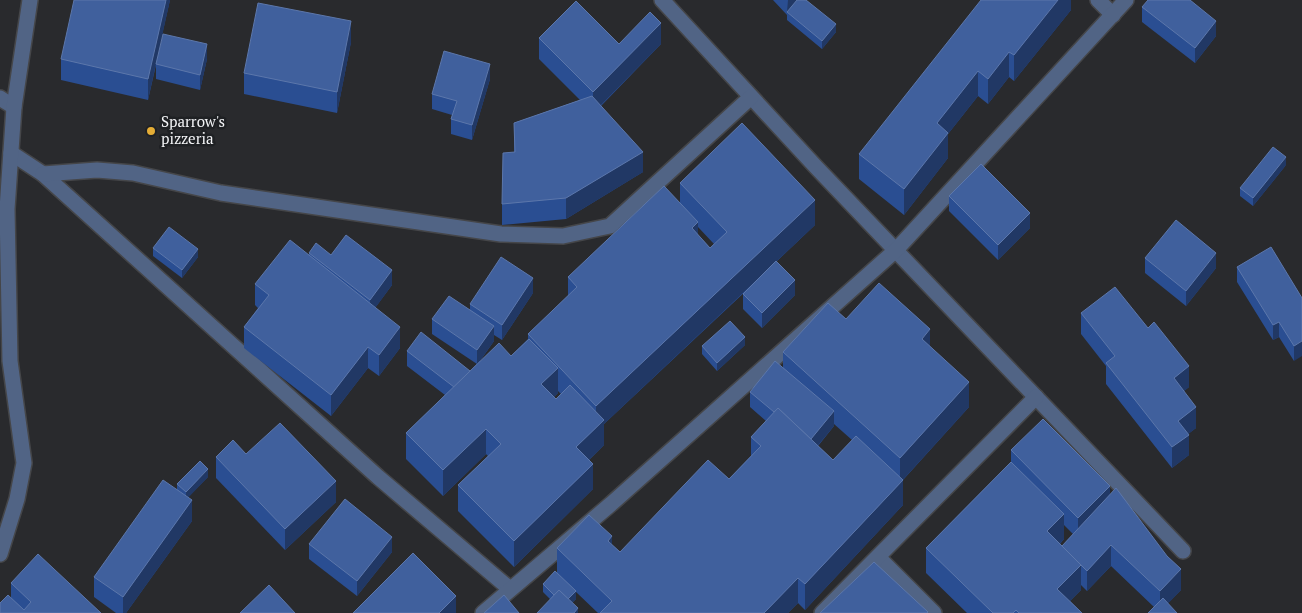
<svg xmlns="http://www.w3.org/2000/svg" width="1302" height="613" font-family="'PT Serif',serif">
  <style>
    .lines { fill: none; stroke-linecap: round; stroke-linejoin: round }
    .minor-casing { stroke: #454649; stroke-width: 18 }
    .minor { stroke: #516485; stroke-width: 15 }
    .wall { fill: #2a4e92; fill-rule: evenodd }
    .shaded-wall { fill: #213865 }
    .building { fill: #40609d; stroke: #5c77ab }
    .poi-dot { fill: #e5ad36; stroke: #1f2124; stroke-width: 2 }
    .labels { text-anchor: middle; stroke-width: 5; stroke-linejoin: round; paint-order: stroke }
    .poi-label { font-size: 15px; fill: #f4f5f7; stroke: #1f2124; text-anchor: start }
  </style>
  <rect width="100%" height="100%" fill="#292a2d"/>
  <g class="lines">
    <defs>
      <g id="minor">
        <path d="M662,0L816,167L1183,551"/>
        <path d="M1098,0L1113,15"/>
        <path d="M0,98L14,107"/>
        <path d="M11,153L43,174L378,477L510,589"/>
        <path d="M43,174L97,170L133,173L221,193L501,234L563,236L610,226L751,97"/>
        <path d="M0,554L17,499L24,463L10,361L7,209L14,107L30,0"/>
        <path d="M878,557L934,613"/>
        <path d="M483,613L611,504L896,250L1126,0"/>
        <path d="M822,613L1036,397"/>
      </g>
    </defs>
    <use href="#minor" class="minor-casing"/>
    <use href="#minor" class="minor"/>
  </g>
  <g class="wall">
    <path d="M170,0L157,57L207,59L200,90L156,79V65L148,100L61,80V59Z"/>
    <path d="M773,0H806L836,32L822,49L787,20V15Z"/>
    <path d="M1071,0V10L1014,81L1009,77L988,104L978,96L948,134V158L904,215L859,179V154Z"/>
    <path d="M1142,7L1216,36L1195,63L1142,22Z"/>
    <path d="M539,38L619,44H661L601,106L643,172L566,219L502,225V204L514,152V123L580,100L539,59Z"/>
    <path d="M351,42L337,113L244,94V73Z"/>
    <path d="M490,79L472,140L451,134V119L452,115L432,109V94Z"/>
    <path d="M1286,165L1253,206L1240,196V188Z"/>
    <path d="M680,183L815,225L776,262L795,295L762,328L743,309V294L748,289L604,424V445L589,460L593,489L514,567L458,511V485L488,456L486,454L443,496L406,459V433L445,395L407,366V351L470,371L477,364L432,334V319L470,310V304L533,293L502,340L494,335V341L480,361L511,356L528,339V334L568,296V277L680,203ZM698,227L714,244L710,248L698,235ZM558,391L561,394L556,399L554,397L558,393Z"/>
    <path d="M949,196L1030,228L998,260L949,211Z"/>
    <path d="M153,248L198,257L182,278L153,256Z"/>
    <path d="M309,253L331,255L392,285L375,308L400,348L379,376L368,368L331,416L244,348V327L258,308L255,305V284L309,255Z"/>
    <path d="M1145,258L1216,268L1186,306L1145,273Z"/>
    <path d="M1237,267L1302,298L1294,361L1279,337L1273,340L1237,282Z"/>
    <path d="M1081,313L1148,328L1189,387L1184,391L1196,428L1188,434L1189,455L1172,468L1106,384V366L1081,334Z"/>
    <path d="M846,319L930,347L969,407L903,480V505L805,610L798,603L788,613H598L576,592V599L572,603L578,613L550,599L543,592V584L557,573V548L612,545L620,552L729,479L751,456V437L766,421L750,407V392L783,368V352ZM834,424L852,440L833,460L818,446L834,426Z"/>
    <path d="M745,345L717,371L702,354V346Z"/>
    <path d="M1011,450L1110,495L1181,590L1168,603L1154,607L1111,566L1087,591L1081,585V590L1070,601L1082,613H967L926,573V548L1011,462ZM1064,525L1073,534L1062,546L1060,544L1064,539Z"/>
    <path d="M246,454L336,502L285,550L216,478V457Z"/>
    <path d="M208,477L188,497L192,521L126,613H116L94,597V577L177,489V484Z"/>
    <path d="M309,544L392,552L357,596L309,559Z"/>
    <path d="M11,583L101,613H0L11,598Z"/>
  </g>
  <g class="shaded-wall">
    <path d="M166,0H170L148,100V79Z"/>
    <path d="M788,0H804L787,12Z"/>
    <path d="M1058,0H1071V10L1014,81V55Z"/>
    <path d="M351,21V42L337,113V92Z"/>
    <path d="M1216,21V36L1195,63V48Z"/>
    <path d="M661,23V44L593,113V92Z"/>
    <path d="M836,24V32L822,49V41Z"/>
    <path d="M207,44V59L200,90V75Z"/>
    <path d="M1009,52V77L988,104V79Z"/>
    <path d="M490,64V79L472,140V125Z"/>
    <path d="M978,71V96L948,134V158L904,215V189L937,123Z"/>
    <path d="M643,152V172L566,219V198Z"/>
    <path d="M1286,157V165L1253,206V198Z"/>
    <path d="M815,200V225L604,424V445L576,472V447L596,428V406Z"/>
    <path d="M1030,213V228L998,260V245Z"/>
    <path d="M698,222V247L692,228Z"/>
    <path d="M198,249V257L182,278V270Z"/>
    <path d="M1216,253V268L1186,306V291Z"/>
    <path d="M392,270V285L370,315V300Z"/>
    <path d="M533,278V293L502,340V325Z"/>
    <path d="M795,280V295L762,328V313Z"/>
    <path d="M1279,322V337L1273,340V325Z"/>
    <path d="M494,326V341L477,365V350Z"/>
    <path d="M400,327V348L379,376V355Z"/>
    <path d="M930,329V354L922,339Z"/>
    <path d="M745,337V345L717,371V363Z"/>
    <path d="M1302,341V356L1294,361V346Z"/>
    <path d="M368,347V368L331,416V395Z"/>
    <path d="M1189,366V387L1174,399V378Z"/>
    <path d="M558,368V393L541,409V384Z"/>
    <path d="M969,382V407L900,483V458Z"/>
    <path d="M1196,407V428L1178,442V421Z"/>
    <path d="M834,411V426L809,456V441Z"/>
    <path d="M486,429V454L443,496V470Z"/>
    <path d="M1189,435V455L1172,468V447Z"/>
    <path d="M593,464V489L514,567V541Z"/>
    <path d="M208,469V477L186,500V492Z"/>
    <path d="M903,480V505L805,610V584Z"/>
    <path d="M336,481V502L285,550V529Z"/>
    <path d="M1110,486V507L1078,539V518Z"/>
    <path d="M192,500V521L126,613H123V597Z"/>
    <path d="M1064,514V539L1047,557V531Z"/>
    <path d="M612,536V562L608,541Z"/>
    <path d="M392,537V552L357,596V581Z"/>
    <path d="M1111,545V566L1087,591V571Z"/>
    <path d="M1081,565V590L1058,613L1057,589Z"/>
    <path d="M1181,569V590L1160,612V591Z"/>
    <path d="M798,578V603L788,613H764Z"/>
    <path d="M576,591V599L563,612V604Z"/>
    <path d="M456,596V613H439Z"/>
    <path d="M578,608V613H574Z"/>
  </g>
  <g class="building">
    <path d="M74,0H166L148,79L61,59Z"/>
    <path d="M797,0H806L836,24L822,41L787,12Z"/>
    <path d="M981,0H1058L1014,55L1009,52L988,79L978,71L937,123L948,133L904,189L859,154Z"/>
    <path d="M1148,0H1190L1216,21L1195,48L1142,7Z"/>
    <path d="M576,1L619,44L650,12L661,23L593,92L539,38Z"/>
    <path d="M258,3L351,21L337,92L244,73Z"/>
    <path d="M163,34L207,44L200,75L156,64Z"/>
    <path d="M444,51L490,64L472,125L451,119L457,101L432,94Z"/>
    <path d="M592,96L643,152L566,198L502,204L503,153L515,152L514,123Z"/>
    <path d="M742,123L815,200L596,406L528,334L577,287L568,277L664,186L698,222L692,228L710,248L727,232L680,183Z"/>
    <path d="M1273,147L1286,157L1253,198L1240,188Z"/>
    <path d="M981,164L1030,213L998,245L949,196Z"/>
    <path d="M1176,220L1216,253L1186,291L1145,258Z"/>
    <path d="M169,227L198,249L182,270L153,248Z"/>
    <path d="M346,235L392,270L370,300L309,253L316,243L331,255Z"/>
    <path d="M290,240L400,327L379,355L368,347L331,395L244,327L269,295L255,284Z"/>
    <path d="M1271,247L1302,298V341L1294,346L1279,322L1273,325L1237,267Z"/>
    <path d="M501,257L533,278L502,325L470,304Z"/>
    <path d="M776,261L795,280L762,313L743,294Z"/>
    <path d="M879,283L930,329L922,339L969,382L900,458L783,352L828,303L846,319Z"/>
    <path d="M1115,287L1148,328L1154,322L1189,366L1174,378L1196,407L1178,421L1189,435L1172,447L1106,363L1115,356L1081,313Z"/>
    <path d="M449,296L494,326L477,350L432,319Z"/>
    <path d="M730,321L745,337L717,363L702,346Z"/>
    <path d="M421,332L470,371L454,387L407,351Z"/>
    <path d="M529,339L558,368L541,384L556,399L570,385L604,420L576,447L593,464L514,541L458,485L501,444L486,429L443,470L406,433L499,343L511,356Z"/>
    <path d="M775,361L834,411L811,439L778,408L774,412L750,392Z"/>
    <path d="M778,408L833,460L856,436L903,480L805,584L798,578L764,613H600L612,601L557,548L589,515L612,536L608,541L620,552L708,460L729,479L761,446L751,437Z"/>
    <path d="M1043,419L1110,486L1078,518L1011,450Z"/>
    <path d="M280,423L336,481L285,529L216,457L233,440L246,454Z"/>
    <path d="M200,461L208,469L186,492L177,484Z"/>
    <path d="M1011,462L1064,514L1047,531L1081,565L1057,589L1082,613H1019L1016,610L1013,613H993L926,548Z"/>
    <path d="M163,480L192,500L123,597L94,577Z"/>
    <path d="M1116,488L1167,556L1181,569L1160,591L1111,545L1087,571L1062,546Z"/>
    <path d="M345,499L392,537L357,581L309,544Z"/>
    <path d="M413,553L456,596L439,613H353Z"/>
    <path d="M38,554L101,613H0V603L8,595L24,610L31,602L11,583Z"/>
    <path d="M874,562L928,612L927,613H820Z"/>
    <path d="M555,571L576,591L568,599L559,590L554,595L543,584Z"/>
    <path d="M269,585L295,613H240Z"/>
    <path d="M559,590L578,608L574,613H537Z"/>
    <path d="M504,595L519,613H484Z"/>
    <path d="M1163,598L1177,613H1148Z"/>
  </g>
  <circle class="poi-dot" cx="151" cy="131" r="5"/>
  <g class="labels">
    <g class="poi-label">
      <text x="161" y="127">Sparrow's<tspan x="161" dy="17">pizzeria</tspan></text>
    </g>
  </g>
</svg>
